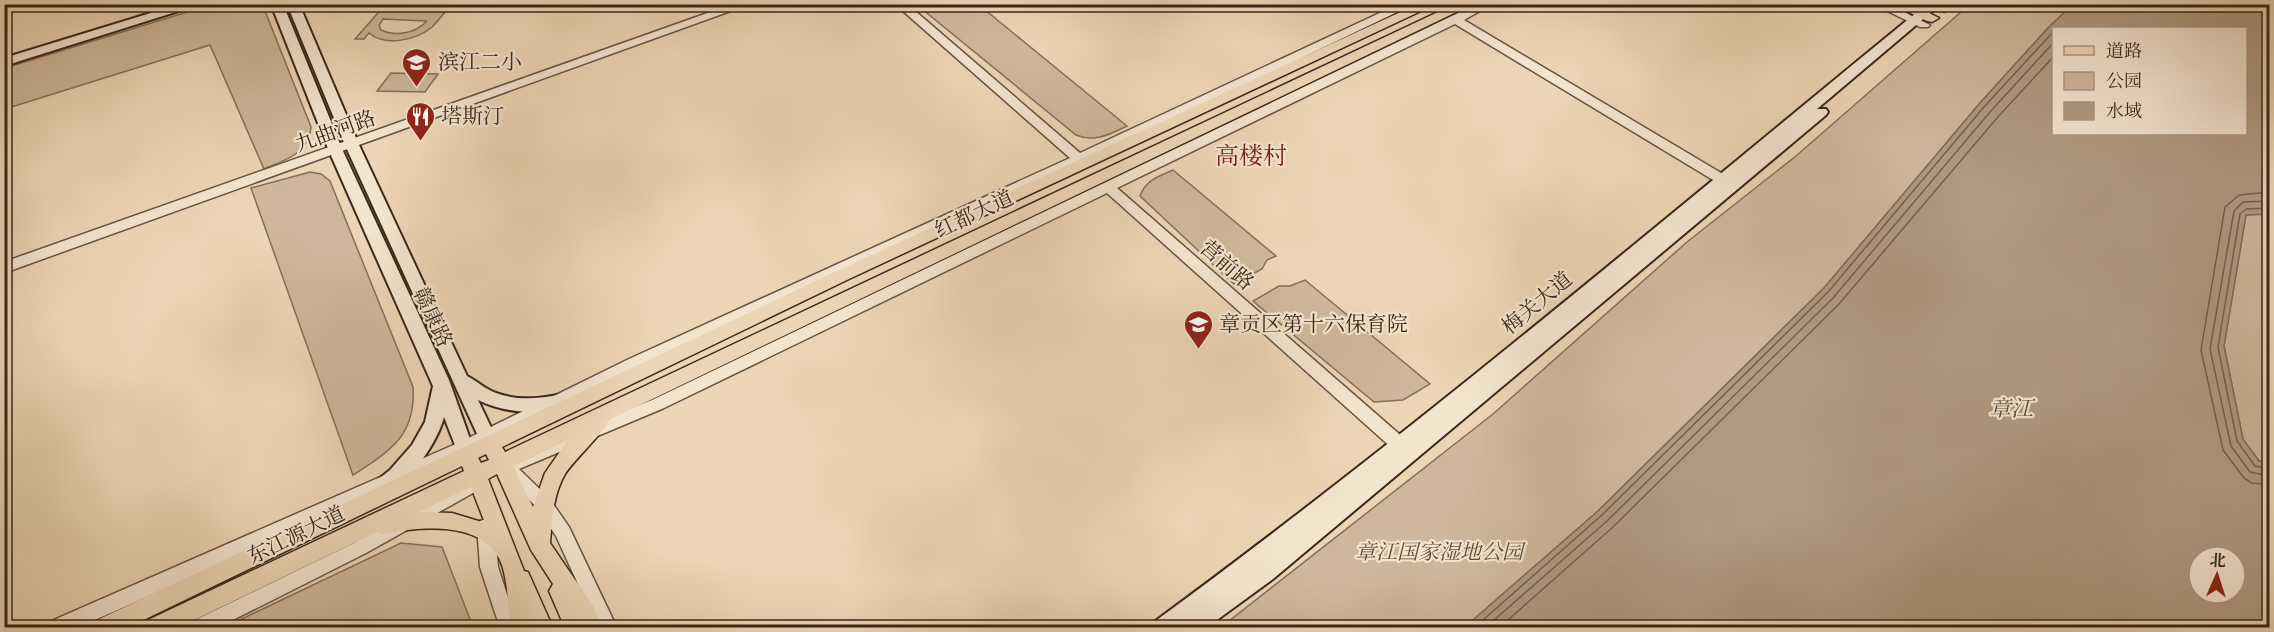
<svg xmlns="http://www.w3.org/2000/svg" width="2274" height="632" font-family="'IM FELL DW Pica','Noto Serif SC',serif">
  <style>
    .green { fill: #ceb79a; stroke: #846f5a; stroke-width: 1.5; fill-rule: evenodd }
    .water { fill: #af9a80; stroke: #806c57; stroke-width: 1.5; fill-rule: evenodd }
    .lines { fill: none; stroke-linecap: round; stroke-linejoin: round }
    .shore { stroke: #74604d; stroke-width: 1.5 }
    .tertiary-casing { stroke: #665240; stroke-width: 3 }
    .secondary-casing { stroke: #39271a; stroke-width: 4 }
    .primary-casing { stroke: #39271a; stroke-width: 3 }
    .tertiary { fill: #f3e4ce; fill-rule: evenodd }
    .secondary { fill: #f3e4ce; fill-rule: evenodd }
    .primary { fill: #ecd5b4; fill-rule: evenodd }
    .labels { text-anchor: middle; stroke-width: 4.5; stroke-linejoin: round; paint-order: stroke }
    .poi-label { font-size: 21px; fill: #39271a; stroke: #f3e4ce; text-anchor: start }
    .street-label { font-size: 21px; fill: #39271a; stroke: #f3e4ce }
    .park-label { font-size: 21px; font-style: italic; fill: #5e4b3a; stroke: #f3e4ce }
    .water-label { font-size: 22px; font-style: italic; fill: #5c4a39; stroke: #f3e4ce }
    .quarter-label { font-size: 24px; fill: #7a1f14; stroke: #f3e4ce }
  </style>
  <rect width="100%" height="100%" fill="#ecd5b4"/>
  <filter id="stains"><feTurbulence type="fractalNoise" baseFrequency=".00333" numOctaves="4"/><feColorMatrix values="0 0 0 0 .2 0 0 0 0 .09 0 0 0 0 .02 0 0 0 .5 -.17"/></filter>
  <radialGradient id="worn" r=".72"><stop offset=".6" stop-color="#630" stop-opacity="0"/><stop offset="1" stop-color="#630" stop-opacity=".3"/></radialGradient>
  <g class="green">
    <path d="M210,5L263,6L311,127C310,153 285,160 264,169L210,45L5,109V68Z"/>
    <path d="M385,5V4L451,5C445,12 439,20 432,27C417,40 385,47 369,33L364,39H355ZM383,19L426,21V22C415,33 396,37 381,30L379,25Z"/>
    <path d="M917,5H979L1127,126C1110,134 1095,143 1076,135Z"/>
    <path d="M1969,5H2073L2048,28L1980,103L1824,288L1598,511L1465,627L1220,628L1493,414L1687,242L1796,156Z"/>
    <path d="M391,73L438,74L425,92L377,91Z"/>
    <path d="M1173,170L1276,256L1267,260L1262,269L1234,284L1140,196C1146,180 1157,177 1173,170Z"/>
    <path d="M310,172L321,174L330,181L413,387C416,436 390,451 353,475L251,188Z"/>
    <path d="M2269,214V463L2259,461L2243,440L2224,346L2246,215Z"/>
    <path d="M1305,280L1430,384L1403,400L1374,402L1253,301L1279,286H1290Z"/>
    <path d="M401,543L442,547L473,627H225Z"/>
  </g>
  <path class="water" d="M2073,4L2269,5V214L2246,215L2224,346L2243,439L2259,461L2269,463V627H1465L1598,511L1824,288L1980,103L2048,28ZM2054,28H2246V134H2054ZM2199,557H2235V593H2199Z"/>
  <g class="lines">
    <g class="shore">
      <path d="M2270,192L2239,195L2225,207L2201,350L2223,450L2244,478L2252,483L2270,485"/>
      <path d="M2270,201L2243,202L2234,211L2210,349L2231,446L2250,472L2270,476"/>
      <path d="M2270,208L2246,209L2240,214L2218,347L2237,441L2255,466L2270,469"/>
      <path d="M1474,628L1602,515L1828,292L1984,107L2054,31"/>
      <path d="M1485,628L1607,521L1833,298L1990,112L2054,42"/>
      <path d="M1499,628L1613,527L1839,304L1997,118L2054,56"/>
    </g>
    <defs>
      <g id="tertiary">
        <path d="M733,4H750L4,273V262Z"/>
        <path d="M895,4H907L1080,153L1399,4H1414L1084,162L639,367L470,453L77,628H47L49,622L458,443L629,359L1070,158Z"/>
        <path d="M1477,4H1492L1464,20L1738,183L1740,186L1738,189H1728L1455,24L1117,188L1406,440L1408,445L1406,450L1400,452L1394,450L1107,193L664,408L519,469L549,498L569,527L617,628H598L556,536L537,508L498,467L500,462L652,400Z"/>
        <path d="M1873,4H1888L1930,25L1928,27H1920Z"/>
        <path d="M1929,4H1944L1950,9L1944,12Z"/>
        <path d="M467,481L473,483L475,488L473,493L366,553L217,628H189L191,622L354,543Z"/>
        <path d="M486,519L492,521L495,526L498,567L518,628H500L480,567L477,526L480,521Z"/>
      </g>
      <g id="secondary">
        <path d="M180,4H201L4,66V58Z"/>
        <path d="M271,4H283L343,151L449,380L475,453L472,458L466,460L460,458L444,417C436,447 402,493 372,503L365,500L363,495L365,490L390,470L412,445L425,422L433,386L329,151Z"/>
        <path d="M287,4H299L359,145L467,376C477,381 485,389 496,393C522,403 553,397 580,390L586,392L589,397L586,402C552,413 512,417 478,400L498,442L495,447L489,449L483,447L345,145Z"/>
        <path d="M1927,4H1941L1817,109H1826L1828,112L1826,115L1273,579L1206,628H1151L1154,622C1420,427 1671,213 1927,4Z"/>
      </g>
      <g id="primary">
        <path d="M1418,4H1436L849,279L502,447L505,452L1455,4H1473L609,420C608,428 573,461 565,474C553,495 552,519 550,543L593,606L602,628H565L549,591L553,584L531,550L497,474L488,479L524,571L528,572L553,628H511C508,608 508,575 499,558C479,520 417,527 382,534L377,532L178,628H143L146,621L464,471L462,466L127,628H92L95,621L837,271ZM568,440L545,473L533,507L513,466ZM486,454L489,460L481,463L478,458ZM471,487L485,523L452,513L419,512Z"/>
        <path d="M1892,4H1911L1939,18L1932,22L1927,21Z"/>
      </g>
    </defs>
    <use href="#tertiary" class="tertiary-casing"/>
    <use href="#secondary" class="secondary-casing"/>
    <use href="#primary" class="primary-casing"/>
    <use href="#tertiary" class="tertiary"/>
    <use href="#secondary" class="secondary"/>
    <use href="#primary" class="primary"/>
  </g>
  <defs>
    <symbol id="school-pin" viewBox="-11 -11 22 30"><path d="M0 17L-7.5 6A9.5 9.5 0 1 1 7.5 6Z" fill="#8f2418" stroke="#f3e4ce"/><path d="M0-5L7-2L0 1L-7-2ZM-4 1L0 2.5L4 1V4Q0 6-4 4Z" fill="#fff"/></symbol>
    <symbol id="restaurant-pin" viewBox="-11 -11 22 30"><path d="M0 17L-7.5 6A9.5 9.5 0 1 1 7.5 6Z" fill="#8f2418" stroke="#f3e4ce"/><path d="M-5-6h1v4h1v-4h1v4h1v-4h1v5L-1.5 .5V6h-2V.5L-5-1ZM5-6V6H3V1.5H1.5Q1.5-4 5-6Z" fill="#fff"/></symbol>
  </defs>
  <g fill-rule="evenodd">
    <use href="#school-pin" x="400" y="46" width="33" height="45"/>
    <use href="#restaurant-pin" x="404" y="100" width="33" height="45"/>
    <use href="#school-pin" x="1182" y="308" width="33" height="45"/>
  </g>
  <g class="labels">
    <g class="poi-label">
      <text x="438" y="69">滨江二小</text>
      <text x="441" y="123">塔斯汀</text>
      <text x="1219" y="331">章贡区第十六保育院</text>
    </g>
    <g class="street-label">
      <text transform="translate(335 131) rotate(-20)" y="7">九曲河路</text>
      <text transform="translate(974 214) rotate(-25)" y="7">红都大道</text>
      <text transform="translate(1227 265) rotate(41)" y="7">营前路</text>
      <text transform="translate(1537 303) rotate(-40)" y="7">梅关大道</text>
      <text transform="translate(433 317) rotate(65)" y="7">赣康路</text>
      <text transform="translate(296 535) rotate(-26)" y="7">东江源大道</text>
    </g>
    <g class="park-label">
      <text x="1439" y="559">章江国家湿地公园</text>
    </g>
    <g class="water-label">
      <text x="2011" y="416">章江</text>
    </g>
    <g class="quarter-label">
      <text x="1251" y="164">高楼村</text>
    </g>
  </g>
  <rect width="2274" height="632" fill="none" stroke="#ecd5b4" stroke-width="24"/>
  <rect x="6" y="6" width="2262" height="620" fill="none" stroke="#39271a" stroke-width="3"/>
  <rect x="12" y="12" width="2250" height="608" fill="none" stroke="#39271a" stroke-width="1.5"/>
  <rect x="2052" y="27" width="195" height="108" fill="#f3e4ce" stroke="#a99886" stroke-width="1.5"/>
  <rect x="2064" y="46" width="30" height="9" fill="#ecd5b4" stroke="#a99886" stroke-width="1.5"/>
  <text x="2106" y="57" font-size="18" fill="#39271a">道路</text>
  <rect x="2064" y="72" width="30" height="18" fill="#ceb79a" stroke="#a99886" stroke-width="1.5"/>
  <text x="2106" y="87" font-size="18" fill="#39271a">公园</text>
  <rect x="2064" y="102" width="30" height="18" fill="#af9a80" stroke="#a99886" stroke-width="1.5"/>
  <text x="2106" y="117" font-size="18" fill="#39271a">水域</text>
  <g transform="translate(2217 575) rotate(3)"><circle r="28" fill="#f3e4ce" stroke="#a99886" stroke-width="1.5"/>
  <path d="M0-4.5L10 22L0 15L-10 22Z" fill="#8f2418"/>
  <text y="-9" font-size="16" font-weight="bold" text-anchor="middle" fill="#39271a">北</text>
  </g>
  <rect width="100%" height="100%" filter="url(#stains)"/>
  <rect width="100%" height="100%" fill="url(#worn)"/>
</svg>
